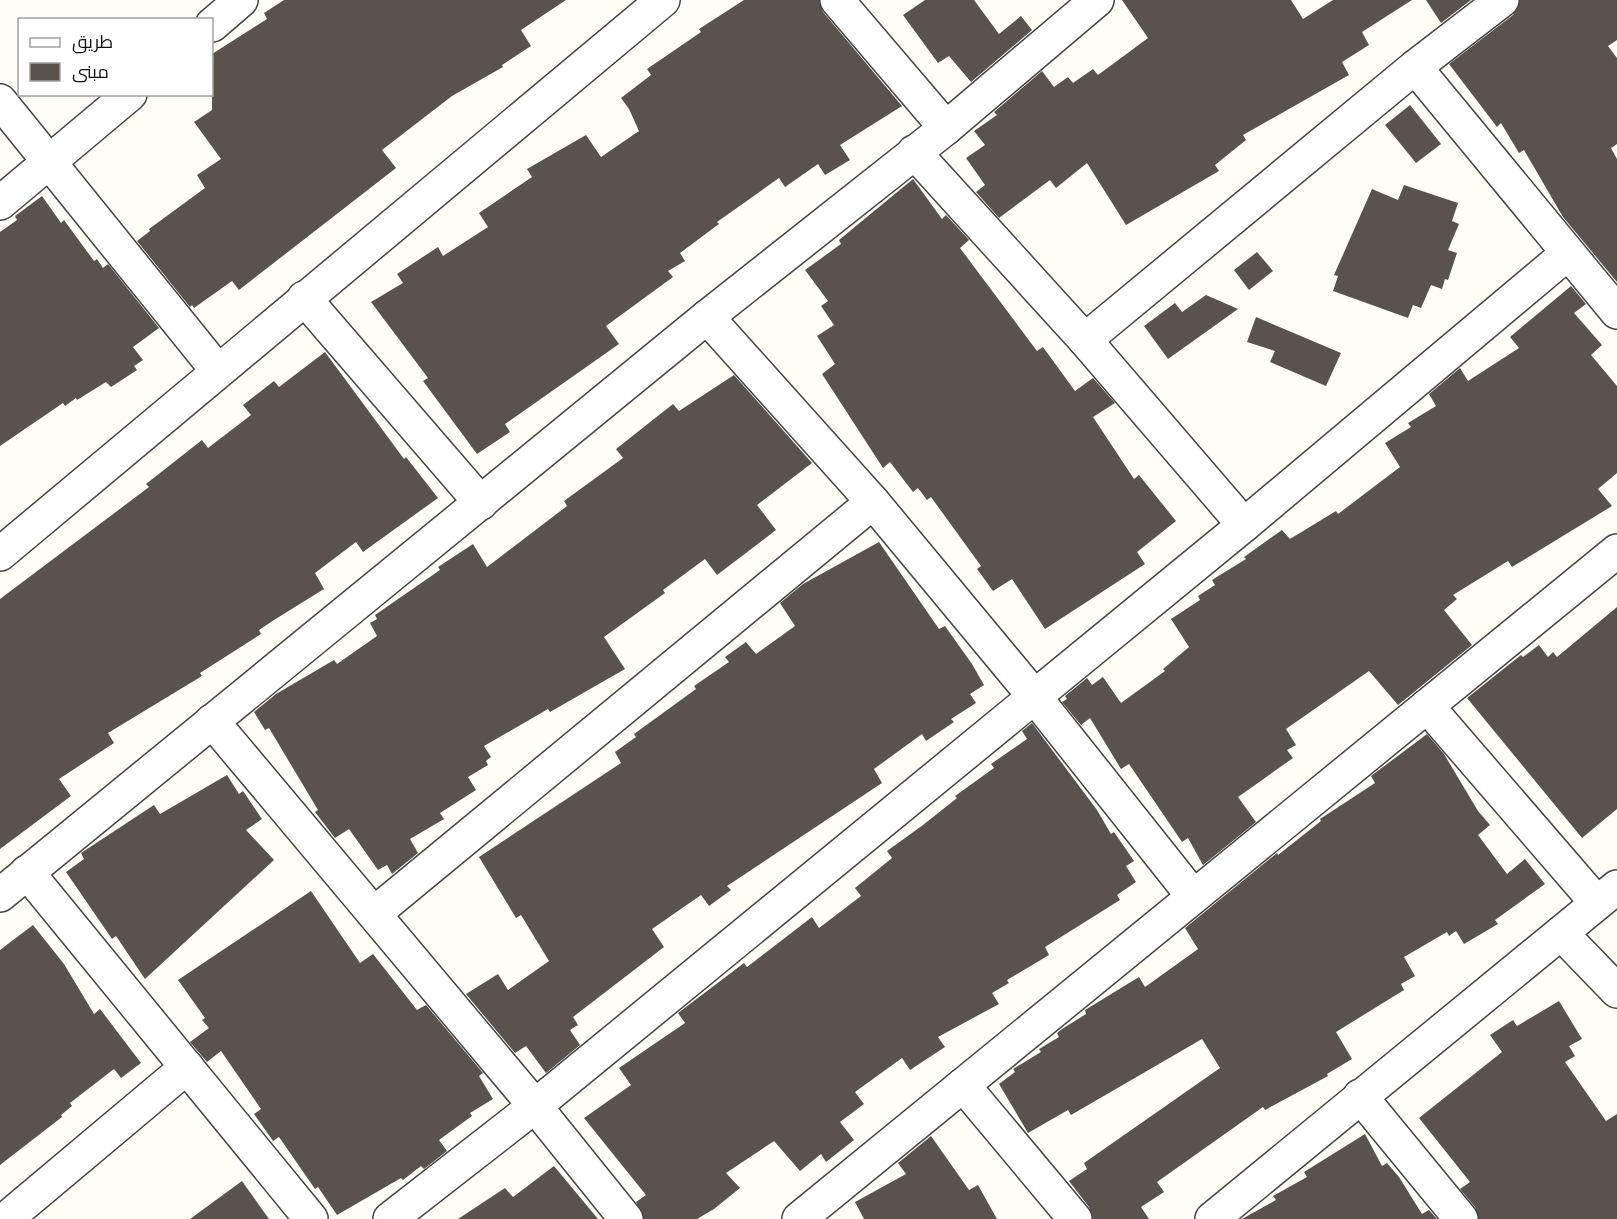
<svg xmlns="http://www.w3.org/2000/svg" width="1617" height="1219" font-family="'Roboto Serif',Cairo,serif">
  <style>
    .building { fill: #5a524d }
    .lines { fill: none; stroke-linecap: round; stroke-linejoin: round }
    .street-casing { stroke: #444; stroke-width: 36 }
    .street { stroke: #fff; stroke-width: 33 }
  </style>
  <rect width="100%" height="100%" fill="#fffdf5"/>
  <g class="building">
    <path d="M284,0H566L521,30L531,46L502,65L503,67L452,96L382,150L396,168L239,290L232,281L194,308L192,305L190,307L137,241L150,231L149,229L205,188L197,175L221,159L194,122L212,110V54L267,19L264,13Z"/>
    <path d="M744,0H819L823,12L902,106L840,145L850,160L825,175L818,164L785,187L779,178L717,222L719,224L680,253L685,261L668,271L673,277L606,326L619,344L505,424L510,432L477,454L423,381L428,378L371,302L403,283L397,274L438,247L443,256L488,227L479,213L532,177L527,169L586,135L601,157L639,131L629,109L621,98L651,75L647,69L701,32L699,29Z"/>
    <path d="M925,0H974L999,34L1021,16L1032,30L971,82L949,56L938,63L903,15Z"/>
    <path d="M1122,0H1291L1303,19L1333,0H1412L1362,32L1369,45L1342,62L1349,75L1243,135L1246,140L1215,165L1219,171L1126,225L1087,163L1056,188L1050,180L999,218L976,192L985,185L966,158L985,145L974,131L997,115L994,112L1042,71L1054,87L1068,77L1073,83L1093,69L1098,75L1148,38Z"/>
    <path d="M1426,0H1471L1441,23Z"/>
    <path d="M1520,0H1617V40L1608,46L1617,58V144L1611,148L1617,159V282L1563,217L1524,150L1519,153L1501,123L1497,127L1449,64L1513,15Z"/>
    <path d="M1410,105L1441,144L1416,163L1385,125Z"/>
    <path d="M913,179L942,219L946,215L969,240L960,248L1037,351L1043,347L1075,391L1093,378L1115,403L1093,417L1134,479L1139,475L1176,521L1137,552L1145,564L1045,629L1012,579L993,591L977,569L981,566L931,497L927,500L918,488L913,492L890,462L883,468L822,374L835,364L817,336L834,325L821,306L828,301L805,270L841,244L839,240Z"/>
    <path d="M1404,185L1458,203L1452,221L1459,224L1448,250L1457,253L1448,280L1445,279L1442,289L1431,285L1421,308L1413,305L1408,318L1333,291L1338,276L1334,275L1372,189L1398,200Z"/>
    <path d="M42,196L61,223L64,220L94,261L97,259L103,268L108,264L159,328L133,347L143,360L134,366L137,370L111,387L106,382L77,400L76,398L65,406L63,403L0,446V232L17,220L15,216Z"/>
    <path d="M1257,252L1273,271L1249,290L1234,270Z"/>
    <path d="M1571,286L1586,304L1574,313L1602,345L1591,355L1617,386V473L1598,489L1612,506L1512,567L1508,561L1453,595L1457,599L1444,610L1472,645L1398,705L1369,671L1286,729L1296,745L1287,750L1293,758L1238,797L1256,822L1203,865L1188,838L1182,842L1129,764L1121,769L1090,718L1081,725L1062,702L1067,699L1065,696L1087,678L1092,685L1103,677L1121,703L1165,671L1163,669L1189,647L1171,619L1200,600L1198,596L1215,585L1212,580L1246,559L1244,557L1282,530L1290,539L1336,511L1338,514L1400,467L1385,443L1411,427L1408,423L1436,406L1429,394L1460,368L1468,381L1519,348L1510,337Z"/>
    <path d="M1206,295L1238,309L1168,359L1144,326L1175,303L1182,312Z"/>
    <path d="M1256,317L1341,353L1326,386L1270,362L1275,351L1247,342Z"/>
    <path d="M325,352L404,459L406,457L438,498L363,552L356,542L315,573L324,589L274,620L259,630L261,634L200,673L202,676L108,733L114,743L59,779L71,796L0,849V599L149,487L146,484L202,440L208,448L251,415L243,405L274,381L279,387Z"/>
    <path d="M734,375L812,463L757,505L776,530L717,575L705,559L663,590L665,593L604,637L625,669L550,712L548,709L484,746L491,757L486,761L488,765L468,777L476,790L440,813L444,819L410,839L418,853L392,874L387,865L378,870L349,829L335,838L315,812L318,810L269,728L265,730L254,712L276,694L334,660L337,664L377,636L370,623L377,619L375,615L440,570L438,567L473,544L487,567L567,506L564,501L623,458L616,449L673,404L679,411Z"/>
    <path d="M879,542L939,629L945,626L972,664L984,685L970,694L976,703L951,719L954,722L926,741L922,734L874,769L882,783L727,886L731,890L709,906L701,895L652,929L664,947L573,1017L578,1025L570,1030L580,1045L546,1073L526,1046L515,1053L466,994L498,974L508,990L549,961L521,915L516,918L479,857L621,763L615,752L636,737L634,734L696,689L694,686L729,662L725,657L746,642L756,654L795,626L780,603L803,584Z"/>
    <path d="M1617,607V809L1582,838L1467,698L1521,655L1523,657L1539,645L1548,657L1553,652L1557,657Z"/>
    <path d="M1032,723L1097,810L1111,834L1114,832L1134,861L1126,866L1136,882L1117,895L1120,900L1045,947L1049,955L1007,980L1009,983L992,993L999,1004L938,1037L945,1047L910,1070L902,1058L855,1092L864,1104L840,1122L854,1140L826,1162L821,1154L800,1171L774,1141L726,1173L740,1188L714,1209L697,1219H644L636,1202L646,1195L584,1118L631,1085L619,1068L685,1023L678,1013L744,963L747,967L812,917L819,928L861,896L855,888L892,858L887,851L923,825L957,798L955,796L994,768L991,764L1027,739L1022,731Z"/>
    <path d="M1427,734L1444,754L1478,811L1490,825L1478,835L1507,874L1525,859L1545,884L1495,920L1498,924L1464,944L1456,931L1449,936L1447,932L1404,957L1415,976L1401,984L1404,990L1336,1032L1352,1059L1327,1074L1328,1076L1265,1110L1263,1107L1157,1182L1164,1192L1141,1207L1149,1219H1093L1089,1207L1069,1181L1087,1169L1084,1163L1220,1068L1202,1039L1071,1115L1068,1110L1028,1133L999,1084L1015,1072L1013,1069L1041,1052L1039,1049L1059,1037L1057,1033L1062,1029L1086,1014L1085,1010L1139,977L1145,987L1198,949L1185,928L1277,853L1278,855L1321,821L1320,819L1375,783L1371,776Z"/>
    <path d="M227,775L239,794L243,791L262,819L246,830L274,860L145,979L116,936L112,939L66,872L84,859L81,853L84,851L154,805L160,814Z"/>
    <path d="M311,891L360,963L373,954L417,1010L426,1005L483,1073L479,1076L493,1099L470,1113L472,1116L439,1140L447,1151L424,1169L421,1166L403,1180L401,1178L337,1215L318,1187L315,1189L279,1137L273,1141L254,1114L261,1109L221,1051L207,1062L190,1042L209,1028L202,1020L205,1018L178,980Z"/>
    <path d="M33,925L64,964L94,1014L100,1009L141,1063L121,1078L114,1069L70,1103L72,1106L61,1115L62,1117L0,1165V950Z"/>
    <path d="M1559,1001L1582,1039L1569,1046L1575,1056L1565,1062L1606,1121L1617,1114V1219H1479L1475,1207L1460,1189L1470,1182L1419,1118L1502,1052L1490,1035L1513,1020L1517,1026Z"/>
    <path d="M1365,1134L1382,1166L1387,1163L1399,1177L1422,1214L1429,1210L1437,1219H1242L1276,1200L1273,1196L1307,1177L1304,1172Z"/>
    <path d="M931,1136L969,1190L978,1185L997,1219H864L855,1202L906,1174L898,1163Z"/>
    <path d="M554,1166L598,1219H458L505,1188L513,1197Z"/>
    <path d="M242,1181L269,1219H190Z"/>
  </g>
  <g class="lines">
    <defs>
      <g id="street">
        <path d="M837,0L946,128"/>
        <path d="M212,25L241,0"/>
        <path d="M1415,67L1617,312"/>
        <path d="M0,101L217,370"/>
        <path d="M914,152L1085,340L1244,525"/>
        <path d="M0,203L130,94"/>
        <path d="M304,298L481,503"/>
        <path d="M707,317L873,502L1034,696L1193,896"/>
        <path d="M1085,340L1415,67L1502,0"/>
        <path d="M0,554L663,0"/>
        <path d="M1427,706L1597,903"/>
        <path d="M212,721L535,1106L626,1219"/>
        <path d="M27,872L311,1219"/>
        <path d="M0,895L707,317L946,128L1097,0"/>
        <path d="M375,913L873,502"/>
        <path d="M1561,933L1617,991"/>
        <path d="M963,1085L1075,1219"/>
        <path d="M1360,1096L1461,1219"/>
        <path d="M6,1219L187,1067"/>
        <path d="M390,1219L535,1106L1244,525L1568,253"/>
        <path d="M799,1219L1617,551"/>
        <path d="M1212,1219L1617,887"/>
      </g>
    </defs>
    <use href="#street" class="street-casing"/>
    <use href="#street" class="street"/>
  </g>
  <rect x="18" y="18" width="195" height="78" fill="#ffffff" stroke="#a0a0a0" stroke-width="1.5"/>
  <rect x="30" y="38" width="30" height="9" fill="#ffffff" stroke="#a0a0a0" stroke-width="1.5"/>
  <text x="72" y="48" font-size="18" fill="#111111">طريق</text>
  <rect x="30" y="63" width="30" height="18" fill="#5a524d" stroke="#a0a0a0" stroke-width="1.5"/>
  <text x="72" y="78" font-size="18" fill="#111111">مبنى</text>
</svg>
